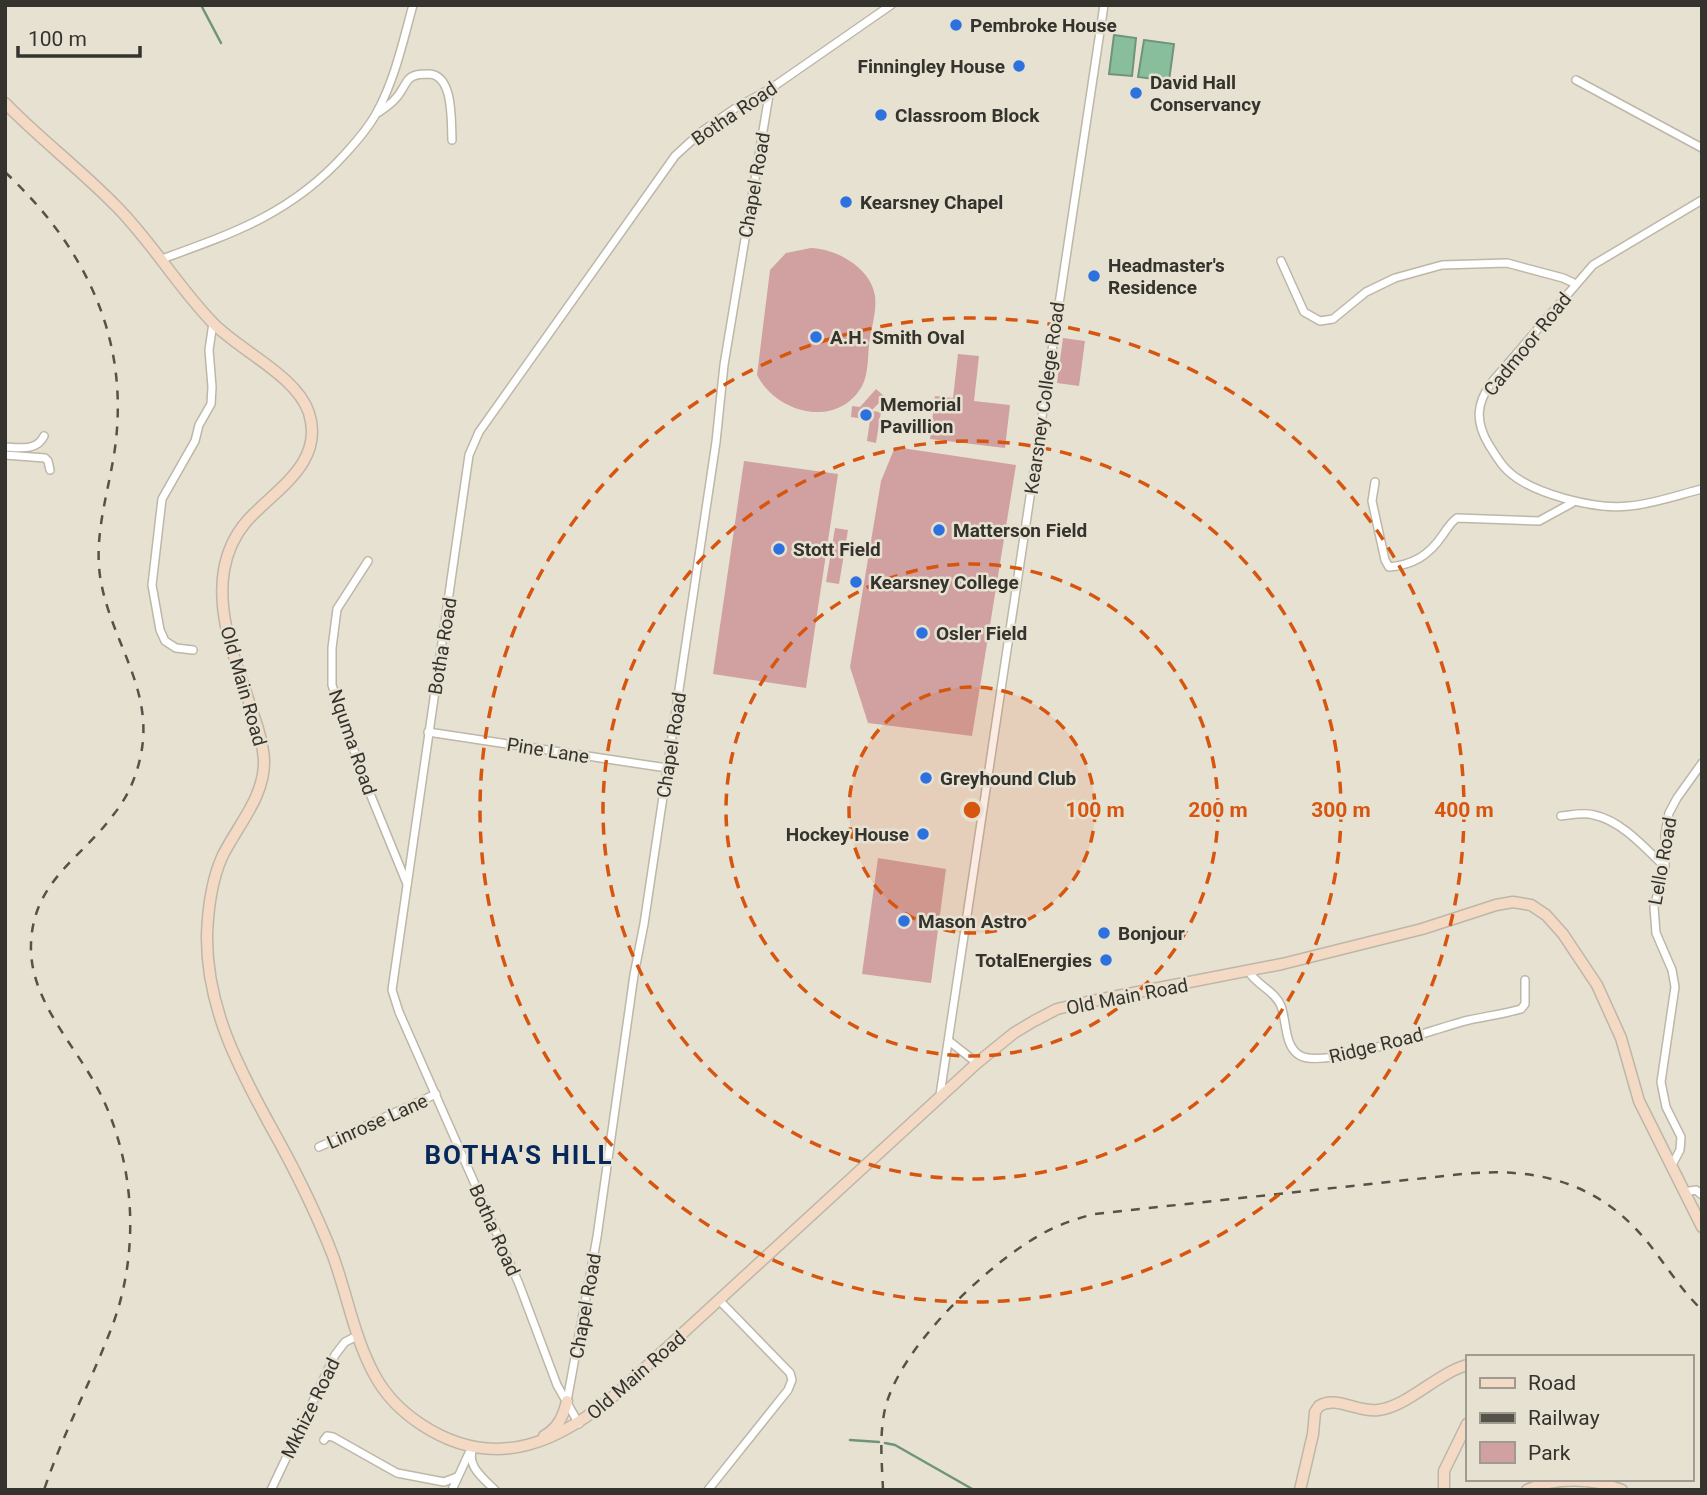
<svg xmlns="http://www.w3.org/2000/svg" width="1707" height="1495" font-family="Roboto,sans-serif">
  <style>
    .green { fill: #d0a1a0 }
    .water { fill: #89be9d; stroke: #70947b; stroke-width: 2 }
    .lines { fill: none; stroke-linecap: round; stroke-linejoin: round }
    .stream { stroke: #70947b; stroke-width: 2.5 }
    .street-casing { stroke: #bdb7a8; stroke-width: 10 }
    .secondary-casing { stroke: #bdb7a8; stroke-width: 13 }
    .street { stroke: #fff; stroke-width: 7 }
    .secondary { stroke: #f4d9c4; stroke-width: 10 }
    .rail { stroke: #55524a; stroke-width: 2.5; stroke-dasharray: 9 9; stroke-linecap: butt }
    .ring { fill: none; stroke: #d6550f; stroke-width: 3.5; stroke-dasharray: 12 9 }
    .poi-dot { fill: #2d71de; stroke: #e7e1d2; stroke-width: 2.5 }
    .labels { text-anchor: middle; stroke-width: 5; stroke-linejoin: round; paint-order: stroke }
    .poi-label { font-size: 19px; font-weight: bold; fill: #35332d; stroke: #e7e1d2; text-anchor: start }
    .street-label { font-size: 19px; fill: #35332d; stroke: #e7e1d2 }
    .district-label { font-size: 26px; font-weight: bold; letter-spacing: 2px; fill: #07285b; stroke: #e7e1d2 }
    .centre { fill: #d6550f; stroke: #e7e1d2; stroke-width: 3.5 }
    .ring-label { font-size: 21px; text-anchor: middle; font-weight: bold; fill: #d6550f; stroke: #e7e1d2; stroke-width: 5; stroke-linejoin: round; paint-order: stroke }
  </style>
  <rect width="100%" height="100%" fill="#e7e1d2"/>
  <g class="green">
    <path d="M811,248C837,249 871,268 875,296C877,311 871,329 869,344C868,357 868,376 862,386C838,429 777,414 757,375L770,270L786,253Z"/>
    <path d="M1063,338L1085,341L1079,386L1057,383Z"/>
    <path d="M958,354L979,356L974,401L1010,405L1005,448L930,439L935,396L953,398Z"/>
    <path d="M876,389L885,397L871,411L881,412L876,443L867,441L870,420L851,417L852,406L860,407Z"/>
    <path d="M895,447L1016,465L972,736L868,723L850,667L881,481Z"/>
    <path d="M744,461L838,474L806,688L713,674Z"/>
    <path d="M835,528L848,530L839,584L826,582Z"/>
    <path d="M878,858L946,869L931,983L862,974Z"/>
  </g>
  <g class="water">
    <path d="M1114,35L1136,38L1132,76L1109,74Z"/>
    <path d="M1144,40L1174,44L1169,81L1138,77Z"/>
  </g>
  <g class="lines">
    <g class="stream">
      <path d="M201,5L221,43"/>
      <path d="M850,1440L879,1442"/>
      <path d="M885,1443L895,1445L974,1490"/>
    </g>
    <defs>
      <g id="street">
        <path d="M1576,80L1702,148"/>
        <path d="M379,112C385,108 391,104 396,98C401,93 404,85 408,80C413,74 421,74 429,74C454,75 451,122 452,140"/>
        <path d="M1702,200L1593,265L1492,382C1476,403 1475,422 1489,445C1495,454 1500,464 1508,471C1532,494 1596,510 1629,506C1653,504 1678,495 1702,489"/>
        <path d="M162,259C234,233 292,213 345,154C357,141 369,127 377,112C395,79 403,41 413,5"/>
        <path d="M1281,261L1304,312L1320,321L1333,319L1366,292L1395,278L1442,265L1507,263L1563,278L1576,284"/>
        <path d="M5,447C20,448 37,451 44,436"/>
        <path d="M5,455L45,458L48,461L50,470"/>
        <path d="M1375,482L1372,501L1385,560L1389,567C1413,565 1429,555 1442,536C1447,529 1450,523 1457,518L1539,521L1572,503"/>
        <path d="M368,561L337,609L332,648V685L362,774L407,884"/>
        <path d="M193,650L176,648L165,641L160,630L152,585L162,499L195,441L199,425L211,404L212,387L209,350L213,323"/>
        <path d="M428,732L667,768"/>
        <path d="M1561,816C1571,815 1583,812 1594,815C1622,821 1645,848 1665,867"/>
        <path d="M1249,972C1258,986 1275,991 1281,1006C1287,1022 1284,1045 1299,1055C1323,1071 1438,1027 1469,1020C1487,1016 1504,1014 1521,1009L1525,1004V980"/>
        <path d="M949,1041L977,1063"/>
        <path d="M940,1095L1104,5"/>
        <path d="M319,1147L436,1094"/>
        <path d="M1671,1167L1680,1150L1681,1137L1666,1107L1661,1082L1675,987L1672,970L1656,933L1654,907L1665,867V834L1669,813L1677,798L1702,763"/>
        <path d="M1684,1192L1696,1190L1702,1195"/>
        <path d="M567,1401L597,1237L634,975L644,924L716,442L724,365L770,89"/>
        <path d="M579,1424L557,1385L519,1284L399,1012L392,990L469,455L479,432L675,156L701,132L734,109L770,89L891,5"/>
        <path d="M324,1440L327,1436L333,1437L397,1473L444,1482L457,1477"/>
        <path d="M474,1446C464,1464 483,1478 495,1490"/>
        <path d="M271,1490L335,1355L345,1342L359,1335"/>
        <path d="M452,1490L469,1453"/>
        <path d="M708,1490L788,1390L792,1380L790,1373L719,1300"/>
      </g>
      <g id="secondary">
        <path d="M5,103C40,139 81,170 116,206C152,242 178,287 213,323C240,351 297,376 309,413C325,464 274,490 246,522C235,535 227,553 224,570C216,617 237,664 251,708C257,724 263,743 264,760C265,797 237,826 222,857C211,882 208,908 207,935C206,1006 238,1067 271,1127C294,1168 316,1212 333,1256C347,1294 354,1337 374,1374C385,1395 402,1412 422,1425C497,1474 563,1441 623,1388L977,1063L1014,1033L1034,1021L1057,1009L1087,1002L1282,964L1422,929L1496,905L1513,902L1531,905L1546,915L1563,934L1597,985L1621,1038L1639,1101L1702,1227"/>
        <path d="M544,1436C558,1428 563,1417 567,1401"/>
        <path d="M1300,1490L1313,1434L1315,1412L1319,1406C1336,1395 1358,1413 1378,1410C1407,1407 1436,1374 1467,1365"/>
        <path d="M1444,1490V1471L1467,1424"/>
        <path d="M1527,1490C1556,1477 1593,1478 1622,1490"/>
      </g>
    </defs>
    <use href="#street" class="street-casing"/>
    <use href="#secondary" class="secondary-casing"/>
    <use href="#street" class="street"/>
    <use href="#secondary" class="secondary"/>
    <g class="rail">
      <path d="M5,172C84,246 130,337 115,448C109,491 94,532 100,576C110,643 158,691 139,763C134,782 126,799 114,814C81,859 33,881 31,944C29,1001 76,1045 100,1093C135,1163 140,1250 113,1324C92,1380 63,1433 44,1490"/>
      <path d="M883,1490C882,1463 879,1436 885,1409C899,1350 979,1273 1030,1241C1050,1228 1071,1220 1094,1214L1462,1174C1535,1167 1596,1181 1645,1239C1664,1262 1680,1289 1702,1310"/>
    </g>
  </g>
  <circle cx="972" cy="810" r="123" fill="#d6550f" fill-opacity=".12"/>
  <g class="ring">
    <circle cx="972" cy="810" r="123"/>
    <circle cx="972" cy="810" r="246"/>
    <circle cx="972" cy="810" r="369"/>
    <circle cx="972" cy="810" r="492"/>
  </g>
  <g class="poi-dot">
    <circle cx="956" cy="25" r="7"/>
    <circle cx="1019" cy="66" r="7"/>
    <circle cx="1136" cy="93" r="7"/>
    <circle cx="881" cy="115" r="7"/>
    <circle cx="846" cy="202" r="7"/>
    <circle cx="1094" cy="276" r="7"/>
    <circle cx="816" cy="337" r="7"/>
    <circle cx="866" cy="415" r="7"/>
    <circle cx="939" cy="530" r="7"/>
    <circle cx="779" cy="549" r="7"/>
    <circle cx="856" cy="582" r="7"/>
    <circle cx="922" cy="633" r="7"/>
    <circle cx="926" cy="778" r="7"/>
    <circle cx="923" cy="834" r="7"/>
    <circle cx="904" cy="921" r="7"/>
    <circle cx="1104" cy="933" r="7"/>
    <circle cx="1106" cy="960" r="7"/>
  </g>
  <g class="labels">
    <g class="poi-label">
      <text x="970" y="32">Pembroke House</text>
      <text x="1005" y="73" text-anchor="end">Finningley House</text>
      <text x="1150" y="89">David Hall<tspan x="1150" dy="22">Conservancy</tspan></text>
      <text x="895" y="122">Classroom Block</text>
      <text x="860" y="209">Kearsney Chapel</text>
      <text x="1108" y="272">Headmaster's<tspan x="1108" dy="22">Residence</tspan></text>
      <text x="830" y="344">A.H. Smith Oval</text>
      <text x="880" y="411">Memorial<tspan x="880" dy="22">Pavillion</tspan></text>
      <text x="953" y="537">Matterson Field</text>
      <text x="793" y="556">Stott Field</text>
      <text x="870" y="589">Kearsney College</text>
      <text x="936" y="640">Osler Field</text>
      <text x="940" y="785">Greyhound Club</text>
      <text x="909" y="841" text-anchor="end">Hockey House</text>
      <text x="918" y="928">Mason Astro</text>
      <text x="1118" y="940">Bonjour</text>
      <text x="1092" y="967" text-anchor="end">TotalEnergies</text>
    </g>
    <g class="street-label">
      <text transform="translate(734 113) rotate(-34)" y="7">Botha Road</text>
      <text transform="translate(754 185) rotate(-80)" y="7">Chapel Road</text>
      <text transform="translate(1527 344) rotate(-51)" y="7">Cadmoor Road</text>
      <text transform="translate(1044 398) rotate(-82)" y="7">Kearsney College Road</text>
      <text transform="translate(442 646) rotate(-81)" y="7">Botha Road</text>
      <text transform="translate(244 686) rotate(74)" y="7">Old Main Road</text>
      <text transform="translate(353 742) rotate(71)" y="7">Nquma Road</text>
      <text transform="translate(671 745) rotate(-81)" y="7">Chapel Road</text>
      <text transform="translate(548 750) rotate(9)" y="7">Pine Lane</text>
      <text transform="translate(1662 861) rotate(-80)" y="7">Lello Road</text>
      <text transform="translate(1127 996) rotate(-11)" y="7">Old Main Road</text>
      <text transform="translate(1376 1045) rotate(-14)" y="7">Ridge Road</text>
      <text transform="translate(377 1121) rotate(-24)" y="7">Linrose Lane</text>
      <text transform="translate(495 1230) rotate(66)" y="7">Botha Road</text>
      <text transform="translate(585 1306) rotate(-80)" y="7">Chapel Road</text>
      <text transform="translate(636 1375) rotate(-41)" y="7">Old Main Road</text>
      <text transform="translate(310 1408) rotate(-64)" y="7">Mkhize Road</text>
    </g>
    <g class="district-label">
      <text x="519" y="1164">BOTHA'S HILL</text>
    </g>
  </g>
  <circle cx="972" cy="810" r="10" class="centre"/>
  <g class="ring-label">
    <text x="1095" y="817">100 m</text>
    <text x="1218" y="817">200 m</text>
    <text x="1341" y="817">300 m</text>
    <text x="1464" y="817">400 m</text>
  </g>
  <rect width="1707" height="1495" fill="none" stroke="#35332d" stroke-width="14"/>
  <rect x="1466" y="1355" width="228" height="126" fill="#e7e1d2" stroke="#a09b90" stroke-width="2"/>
  <rect x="1480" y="1378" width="35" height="10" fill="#f4d9c4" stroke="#a09b90" stroke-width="2"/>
  <text x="1528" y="1390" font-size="21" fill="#35332d">Road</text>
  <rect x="1480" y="1413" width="35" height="10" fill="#55524a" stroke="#a09b90" stroke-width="2"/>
  <text x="1528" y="1425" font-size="21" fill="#35332d">Railway</text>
  <rect x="1480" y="1442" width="35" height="21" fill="#d0a1a0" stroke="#a09b90" stroke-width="2"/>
  <text x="1528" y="1460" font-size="21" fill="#35332d">Park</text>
  <path d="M18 46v10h122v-10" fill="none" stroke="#35332d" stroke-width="3.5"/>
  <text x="28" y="46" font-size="21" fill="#35332d" stroke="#e7e1d2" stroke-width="5" paint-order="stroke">100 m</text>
</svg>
